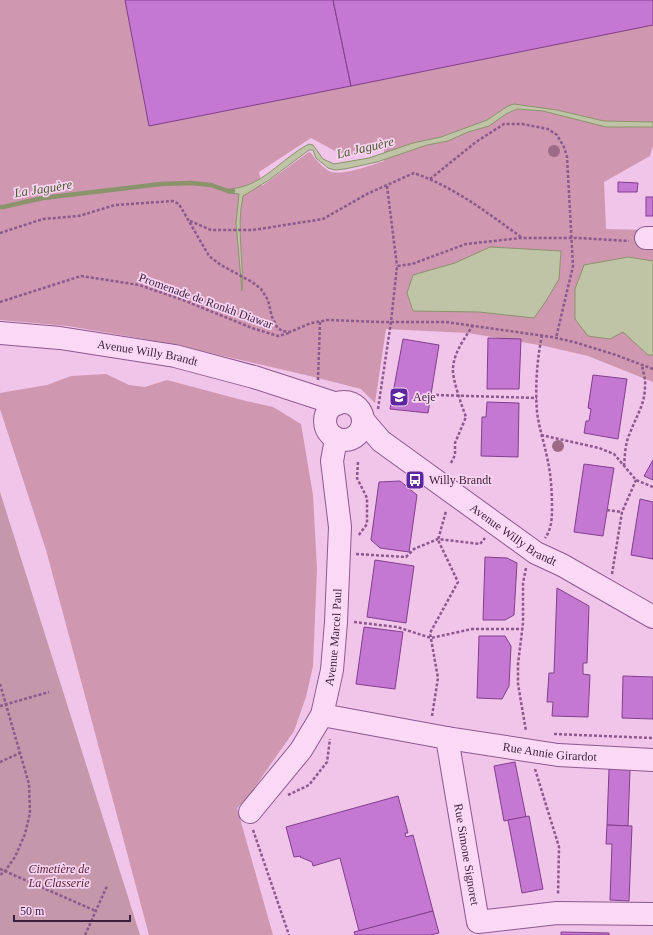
<svg xmlns="http://www.w3.org/2000/svg" width="653" height="935" font-family="Georgia,serif">
  <style>
    .green { fill: #d097b0; fill-rule: evenodd }
    .cemetery { fill: #c497aa }
    .water { fill: #bfc4a6; stroke: #8b936c }
    .lines { fill: none; stroke-linecap: round; stroke-linejoin: round }
    .stream { stroke: #8b936c; stroke-width: 4.5 }
    .building { fill: #c578d1; stroke: #813e8d }
    .minor-casing { stroke: #8c598d; stroke-width: 24 }
    .path { stroke: #8c598d; stroke-width: 2.5; stroke-dasharray: 3 2; stroke-linecap: butt }
    .minor { stroke: #fbd8f5; stroke-width: 22 }
    .tree { fill: #9d6b85 }
    .labels { text-anchor: middle; stroke-width: 3.5; stroke-linejoin: round; paint-order: stroke }
    .street-label { font-size: 12px; fill: #3a1e3c; stroke: #f8d4f2 }
    .poi-label { font-size: 12px; fill: #3a1e3c; stroke: #f8d4f2; text-anchor: start }
    .park-label { font-size: 12px; font-style: italic; fill: #592333; stroke: #f8d4f2 }
    .water-label { font-size: 13px; font-style: italic; fill: #4a5c2d; stroke: #f8d4f2 }
  </style>
  <rect width="100%" height="100%" fill="#f1c4ea"/>
  <g class="green">
    <path d="M0,0H653V146L650,156L604,182L606,229L646,230L653,246V382L588,356L545,346L468,333L386,329L375,403L361,389L314,377L167,343L68,326L0,320ZM311,138L346,157L384,144V161C371,165 341,177 329,171C322,167 315,159 311,153L309,152L262,186L259,172Z"/>
    <path d="M106,374L129,385L145,387L167,380L242,400L273,407L301,424L313,495L317,569L313,666L306,697L294,731L245,801L237,808L273,935H149L46,550L0,409V393L47,385L71,376Z"/>
  </g>
  <path class="cemetery" d="M0,492L140,935H0Z"/>
  <g class="water">
    <path d="M514,104L557,110L604,121L653,122V127H606L543,111L517,109L506,114L489,126L468,132L448,141L427,145L377,162L345,169L335,170L328,168L316,158L313,150H309L269,180L243,196C236,228 244,259 242,291L236,223L239,194L228,193L229,189C263,187 280,159 309,144L313,145L323,159L334,164L369,158L413,143L441,137L487,120L508,106Z"/>
    <path d="M490,247L561,251L559,279L546,301L534,318L479,312L413,311L407,293L413,275L455,263Z"/>
    <path d="M628,257L653,261V355H648L623,332L610,339L588,336L575,319V289L584,265Z"/>
  </g>
  <g class="lines">
    <path class="stream" d="M0,207H3L43,198L161,184L191,183L211,185L228,191H233"/>
  </g>
  <g class="building">
    <path d="M125,0H333L351,86L149,126Z"/>
    <path d="M333,0H653V25L351,86Z"/>
    <path d="M618,182L638,183L637,192H618Z"/>
    <rect x="646" y="197" width="7" height="19"/>
    <path d="M488,338L521,339L519,389H487Z"/>
    <path d="M403,339L439,345L428,413L390,409Z"/>
    <path d="M593,375L627,379L618,439L584,433L586,421H589L591,409L588,408Z"/>
    <path d="M487,402L519,403L518,457L481,456L482,417H486Z"/>
    <path d="M653,460V480L644,476Z"/>
    <path d="M584,464L614,468L603,536L574,532Z"/>
    <path d="M400,481L417,495L409,552L380,548L371,540L379,482Z"/>
    <path d="M640,499L653,502V559L631,555Z"/>
    <path d="M485,557L507,558L517,563L514,615L505,620H483Z"/>
    <path d="M375,560L414,566L406,623L367,617Z"/>
    <path d="M557,588L589,606L587,663H583V674L590,675L588,717L552,716L553,702H547L549,673H554Z"/>
    <path d="M364,627L403,632L395,689L356,684Z"/>
    <path d="M479,636H505L511,646L509,686L502,699L477,698Z"/>
    <path d="M623,676L653,677V719L622,718Z"/>
    <path d="M515,762L526,817L504,821L494,766Z"/>
    <path d="M609,769L630,770L628,826L607,825Z"/>
    <path d="M398,796L408,833H405L406,837L413,835L433,911L359,931L340,858L313,866L312,862L300,857L301,856L294,857L286,827Z"/>
    <path d="M529,816L543,889L522,893L508,820Z"/>
    <path d="M607,825L632,826L629,901L610,900L612,844H606Z"/>
    <path d="M433,911L439,933L430,935H355L354,932Z"/>
    <path d="M561,932L609,933V935H561Z"/>
  </g>
  <g class="lines">
    <defs>
      <g id="minor">
        <path d="M646,238H653"/>
        <path id="s1" d="M0,333L60,338L175,356L254,377L337,404"/>
        <circle cx="344" cy="421" r="19"/>
        <path id="s2" d="M363,420L381,441L536,553L562,565L653,617"/>
        <path id="s3" d="M322,715L447,738L558,755L653,760"/>
        <path id="s4" d="M447,738L478,922L557,913L653,914"/>
        <path id="s5" d="M250,812L301,750L322,715L332,670L336,622L340,527L332,461L336,439"/>
      </g>
    </defs>
    <use href="#minor" class="minor-casing"/>
    <g class="path">
      <path d="M430,179L476,142L504,124H522L548,129L557,135L564,147L567,157L573,266L556,338"/>
      <path d="M387,186L397,266"/>
      <path d="M190,221L211,230H253L323,219L367,194L414,173C456,188 486,212 521,237"/>
      <path d="M0,233L43,219L79,216L115,205L173,201L179,204L209,256L221,265L252,282L261,289L268,300L272,317L277,327L282,331L290,332L311,323L328,320L380,322H446L552,337L574,342L616,355L653,369"/>
      <path d="M0,302L81,276L139,285L183,300L252,328L278,336L289,333"/>
      <path d="M542,335C537,360 535,386 537,412C539,428 544,442 547,457C551,474 552,491 552,509C552,520 551,530 545,538"/>
      <path d="M318,380L320,322"/>
      <path d="M436,395L537,398"/>
      <path d="M378,409L391,322L397,266L412,264L466,244L521,238H579L629,241"/>
      <path d="M541,435L599,448L614,454L636,480L653,487"/>
      <path d="M358,462L357,478L367,498V524L358,536"/>
      <path d="M451,463L455,455V443L466,417C462,406 452,379 453,368C454,352 465,338 473,325"/>
      <path d="M624,466C625,455 625,443 630,433C636,416 645,405 645,386C646,380 643,372 642,365"/>
      <path d="M607,510L622,512"/>
      <path d="M356,554L406,557L414,549L438,539L480,544L485,538"/>
      <path d="M526,568L523,583V623L518,664V684L526,731"/>
      <path d="M612,574L622,512L636,480"/>
      <path d="M354,622L397,627L431,638L472,629H523"/>
      <path d="M0,684L29,784L30,813L25,834L15,857L5,871L0,875"/>
      <path d="M0,706L49,692"/>
      <path d="M432,716L438,678L430,633L458,582L438,540L446,511"/>
      <path d="M554,734L653,738"/>
      <path d="M0,762L20,753"/>
      <path d="M535,769L559,847L558,895"/>
      <path d="M288,795L309,785L327,762L330,739"/>
      <path d="M253,830L289,935"/>
      <path d="M0,869L96,911"/>
      <path d="M85,935L107,886"/>
    </g>
    <use href="#minor" class="minor"/>
  </g>
  <g class="tree">
    <circle cx="554" cy="151" r="6"/>
    <circle cx="558" cy="446" r="6"/>
  </g>
  <defs>
    <symbol id="school-square" viewBox="-11 -11 22 22"><rect x="-9" y="-9" width="18" height="18" rx="4" fill="#5c269f" stroke="#f8d4f2"/><path d="M0-5L7-2L0 1L-7-2ZM-4 1L0 2.5L4 1V4Q0 6-4 4Z" fill="#fff"/></symbol>
    <symbol id="bus-square" viewBox="-11 -11 22 22"><rect x="-9" y="-9" width="18" height="18" rx="4" fill="#5c269f" stroke="#f8d4f2"/><path d="M-5-6H5V4H4V6H2V4H-2V6H-4V4H-5ZM-3.5-4V0h7V-4ZM-3.5 1.2v1.5H-2V1.2ZM2 1.2v1.5H3.5V1.2Z" fill="#fff"/></symbol>
  </defs>
  <g fill-rule="evenodd">
    <use href="#school-square" x="388" y="386" width="22" height="22"/>
    <use href="#bus-square" x="404" y="469" width="22" height="22"/>
  </g>
  <g class="labels">
    <g class="street-label">
      <text transform="translate(206 301) rotate(20)" y="4">Promenade de Ronkh Diawar</text>
      <text dy="4" stroke="none"><textPath href="#s1" startOffset="149">Avenue Willy Brandt</textPath></text>
      <text dy="4" stroke="none"><textPath href="#s2" startOffset="190">Avenue Willy Brandt</textPath></text>
      <text dy="4" stroke="none"><textPath href="#s5" startOffset="200">Avenue Marcel Paul</textPath></text>
      <text dy="4" stroke="none"><textPath href="#s3" startOffset="231">Rue Annie Girardot</textPath></text>
      <text dy="4" stroke="none"><textPath href="#s4" startOffset="118">Rue Simone Signoret</textPath></text>
    </g>
    <g class="poi-label">
      <text x="413" y="401">Aeje</text>
      <text x="429" y="484">Willy Brandt</text>
    </g>
    <g class="park-label">
      <text x="59" y="873">Cimetière de<tspan x="59" dy="14">La Classerie</tspan></text>
    </g>
    <g class="water-label">
      <text transform="translate(365 147) rotate(-13)" y="5">La Jaguère</text>
      <text transform="translate(43 188) rotate(-9)" y="5">La Jaguère</text>
    </g>
  </g>
  <path d="M14 915v6h116v-6" fill="none" stroke="#3a1e3c" stroke-width="2"/>
  <text x="20" y="915" font-size="12" fill="#3a1e3c" stroke="#f8d4f2" stroke-width="3" paint-order="stroke">50 m</text>
</svg>
